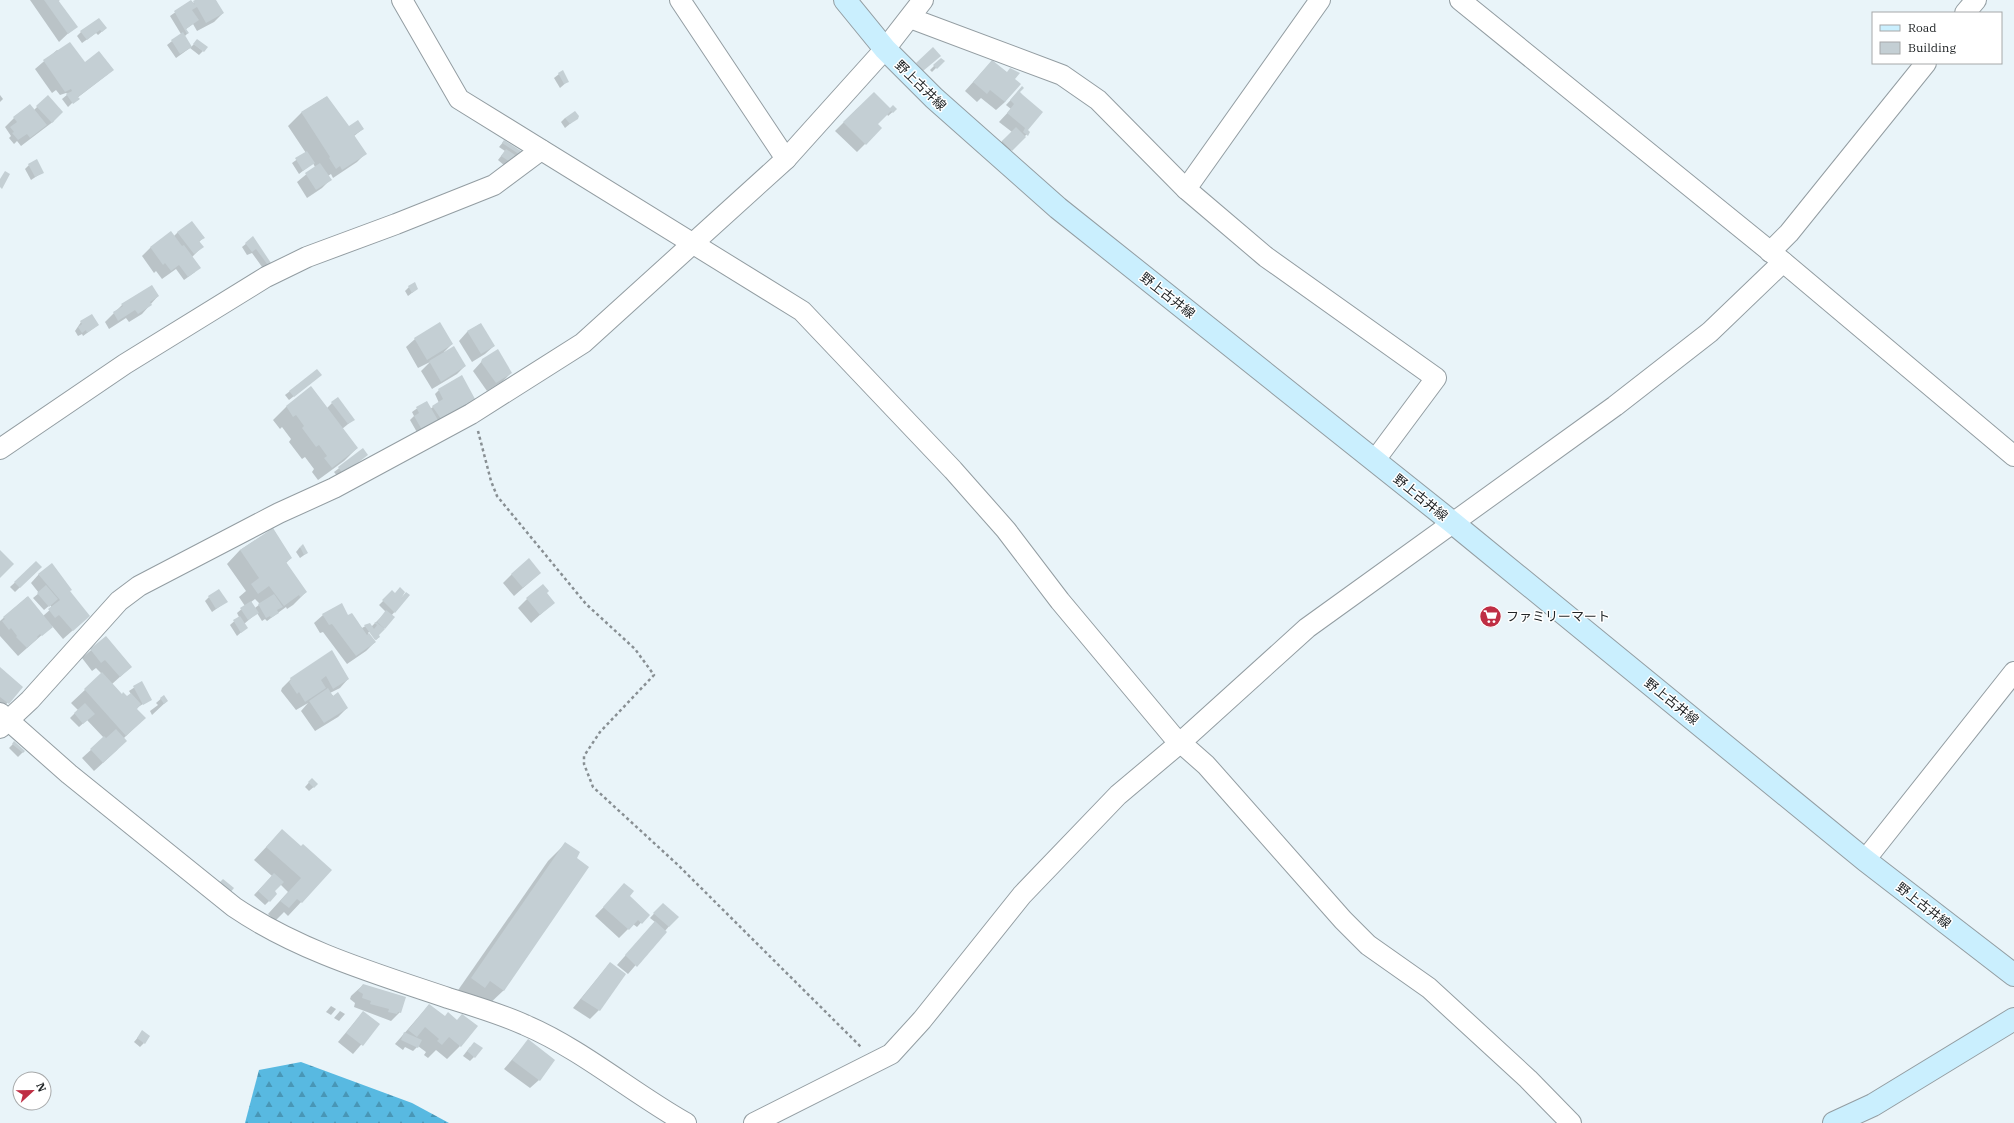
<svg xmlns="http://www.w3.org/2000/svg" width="2014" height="1123" font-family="'IBM Plex Serif','Noto Sans JP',serif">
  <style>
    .forest { fill: url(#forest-firs) }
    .shadow { fill: #0003; fill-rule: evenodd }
    .building { fill: #c4cfd4 }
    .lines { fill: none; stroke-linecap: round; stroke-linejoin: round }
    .street-casing { stroke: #939da2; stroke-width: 22 }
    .secondary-casing { stroke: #939da2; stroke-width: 24 }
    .path { stroke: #888f93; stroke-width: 2.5; stroke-dasharray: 3 3; stroke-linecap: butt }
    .street { stroke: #fff; stroke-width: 20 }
    .secondary { stroke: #caeffe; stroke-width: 22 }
    .labels { text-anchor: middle; stroke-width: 3; stroke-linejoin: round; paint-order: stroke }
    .street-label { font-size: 13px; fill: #212527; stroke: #fff }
    .poi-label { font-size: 13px; fill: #212527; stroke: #fff; text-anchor: start }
  </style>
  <defs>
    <pattern id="forest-firs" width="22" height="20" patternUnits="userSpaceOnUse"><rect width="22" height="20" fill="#58b9e1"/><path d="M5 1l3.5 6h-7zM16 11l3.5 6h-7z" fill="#4896b6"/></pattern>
  </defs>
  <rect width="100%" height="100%" fill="#e9f4f9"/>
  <path class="forest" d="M301,1062L412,1103L449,1123H245L259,1070Z"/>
  <g class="shadow">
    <path d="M30,0H60L58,1L76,26L59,42Z"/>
    <path d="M197,0H215L223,13L214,22L197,31L193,24L186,29L188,33L184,37L191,47L194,44L203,51L199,55L190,48L176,58L167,45L181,34L170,16L191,1L193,3Z"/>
    <path d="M106,28L98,35L96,33L82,43L77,36L81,32Z"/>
    <path d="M57,50L108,74L77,98L68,107L62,99L68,94L66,93L60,95L56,90L52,93L35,69Z"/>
    <path d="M941,59L943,61L932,72L930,70Z"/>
    <path d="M992,61L1014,80L1005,102L996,110L981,98L977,102L965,91Z"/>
    <path d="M559,74L568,81L560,88L554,78Z"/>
    <path d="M1018,92L1027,131L1029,132L1007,154L998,145L1012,132L999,122L1011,109L1006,105Z"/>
    <path d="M0,95L3,99L0,102Z"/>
    <path d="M48,96L54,121L21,146L17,141L14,144L9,138L11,136L5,127L14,118L34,110Z"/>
    <path d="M326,97L348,128L363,129L354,136L365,154L357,162L333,178L331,174L328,176L330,180L322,188L307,198L297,182L315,167L313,163L299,174L292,163L306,153L288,126L301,113Z"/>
    <path d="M859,107L896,109L888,116L887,114L877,124L881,128L857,152L835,131Z"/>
    <path d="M565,118H577L565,128L561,122Z"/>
    <path d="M504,141L523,154L517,160L513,157L505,166L498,160L505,151L499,147Z"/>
    <path d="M29,165L43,172L31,180L25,169Z"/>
    <path d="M178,232L204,237L199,242L202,247L192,257L195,272L184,280L176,269L162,279L156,271L154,273L142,256L151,247L174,236Z"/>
    <path d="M253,238L272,266L265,271L252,253L247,255L242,247Z"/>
    <path d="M409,287L417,289L408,296L405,291Z"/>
    <path d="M158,296L142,314L129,322L126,318L109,329L105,322L122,305Z"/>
    <path d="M81,322L98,325L83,336L82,334L78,336L75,331Z"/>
    <path d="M480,324L494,346L485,354L472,362L459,341L467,332Z"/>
    <path d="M415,339L452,344L444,352L465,366L457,374L432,389L421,371L430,362L418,368L406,347Z"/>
    <path d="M483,360L511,373L503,381L487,391L473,371Z"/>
    <path d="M317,370L316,379L289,400L285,395Z"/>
    <path d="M311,388L327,408L332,403L353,420L342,429L357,448L344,461L318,480L312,472L314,469L305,457L302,459L289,442L291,439L282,427L280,429L273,420L286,407Z"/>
    <path d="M439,390L474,399L465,408L418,434L410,420L414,416L412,412L426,402L430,409L439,403L435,394Z"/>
    <path d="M363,450L338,477L334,472Z"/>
    <path d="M273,529L291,558L286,563L306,592L293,605L287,609L286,607L267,621L265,619L262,621L257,613L244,624L246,628L237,636L230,625L239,617L237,613L245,606L239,597L246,591L227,564L240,550ZM255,599L260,604L255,608L251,602Z"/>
    <path d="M300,547L307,553L300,558L296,552Z"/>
    <path d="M36,563L41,567L15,592L10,587Z"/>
    <path d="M540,573L514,596L503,583L512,574Z"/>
    <path d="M39,574L69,591L80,624L63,639L52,626L18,656L0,636V621L27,597L43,616L52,608L50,605L44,610L33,598L39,593L31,583Z"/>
    <path d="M392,592L398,601L406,593L409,595L391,616L393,617L378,635L379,637L376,640L370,631L368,633L375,642L366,651L347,664L323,632L320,633L314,623L323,615L348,616L362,628L369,624L371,627L386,612L379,605Z"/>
    <path d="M546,593L553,603L531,623L518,608L527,599Z"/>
    <path d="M209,597L226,602L212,612L205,601Z"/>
    <path d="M106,637L131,667L112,684L122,695L127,697L131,694L129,691L141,683L151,699L135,709L144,718L123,739L117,750L94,771L82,758L104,738L87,720L79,727L70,718L78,710L71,703L102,674L96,668L92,671L82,658Z"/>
    <path d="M331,652L348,679L340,688L330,693L347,708L338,717L315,731L301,711L308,703L296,710L281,691L282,688L291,679Z"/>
    <path d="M0,668L22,687L0,711Z"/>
    <path d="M164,696L167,701L152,715L150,711L158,705L156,703Z"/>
    <path d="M14,743L24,751L18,757L9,748Z"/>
    <path d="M312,779L317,784L309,791L305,787Z"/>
    <path d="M269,844L331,870L288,916L284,912L275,921L268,914L288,892L280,884L273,891L276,894L265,905L254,895L272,876L254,860Z"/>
    <path d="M565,844L504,990L486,1007L454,996L548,861Z"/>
    <path d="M625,885L628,896L648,915L637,927L633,924L619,938L595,916Z"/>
    <path d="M663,904L677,917L628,974L617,965L655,922L650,918Z"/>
    <path d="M610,963L625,974L599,1010L590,1019L573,1008Z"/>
    <path d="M363,985L405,998L400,1012L391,1021L354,1007L355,1003L350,999L351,996Z"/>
    <path d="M429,1005L444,1017L460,1046L447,1059L436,1050L428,1058L424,1055L426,1052L418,1046L413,1051L405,1047L403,1050L395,1044Z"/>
    <path d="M331,1006L336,1009L331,1015L326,1012Z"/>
    <path d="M340,1011L345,1014L339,1021L334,1018Z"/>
    <path d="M363,1012L379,1024L353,1054L338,1042Z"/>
    <path d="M139,1036L144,1043L140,1047L134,1042Z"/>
    <path d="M528,1041L539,1080L530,1088L504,1069Z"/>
    <path d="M470,1047L474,1057L470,1061L463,1056Z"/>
  </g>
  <g class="building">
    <path d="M44,0H58L78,27L68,34Z"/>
    <path d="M191,0L195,5L193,1L195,0H216L224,13L206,23L197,7L192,10L199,20L186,29L189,33L187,34L174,11Z"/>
    <path d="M99,18L107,28L102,32L100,30L87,40L80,31Z"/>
    <path d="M183,32L192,47L180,54L171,40Z"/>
    <path d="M197,39L208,47L204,52L193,44Z"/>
    <path d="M70,42L85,62L99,51L114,70L78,97L80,99L73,104L66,94L72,91L71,89L65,92L43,60Z"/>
    <path d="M933,47L941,56L923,71L916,63Z"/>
    <path d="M941,58L945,61L937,69L933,65Z"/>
    <path d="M992,60L1007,72L1010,68L1020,73L1015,79L1021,84L1005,102L990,90L987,94L973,82Z"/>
    <path d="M563,70L569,82L564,84L558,73Z"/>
    <path d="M1022,86L1024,88L1020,92L1023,95L1043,112L1028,130L1030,132L1028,136L1023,132L1025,128L1007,113L1014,104L1010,100Z"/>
    <path d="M874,92L890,108L893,105L897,109L893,113L891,111L878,124L882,128L866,145L843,122Z"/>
    <path d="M48,95L63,112L52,123L36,106Z"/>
    <path d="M327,96L349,126L358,120L364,129L354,135L367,154L342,170L340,166L336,169L329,158L330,157L301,112Z"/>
    <path d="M30,104L47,125L30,138L27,134L18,140L12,133L14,132L10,127L17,122L13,117Z"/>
    <path d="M575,111L579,116L578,119L570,124L565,118Z"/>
    <path d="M1016,127L1026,137L1012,151L1002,141Z"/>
    <path d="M504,140L524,153L522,156L502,143Z"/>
    <path d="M506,149L515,155L510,162L501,156Z"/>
    <path d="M307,151L315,163L303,171L295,158Z"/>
    <path d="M37,159L44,173L35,177L28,164Z"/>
    <path d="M320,163L332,180L316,190L305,173Z"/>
    <path d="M5,171L10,174L2,189L0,187V179Z"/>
    <path d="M192,221L205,238L199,241L204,247L194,254L177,232Z"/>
    <path d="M171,231L182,246L184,245L201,268L188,277L179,265L171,271L165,263L163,265L150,247Z"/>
    <path d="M253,236L273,266L270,268L256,249L252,252L245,243Z"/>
    <path d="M415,282L418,289L412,293L408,286Z"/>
    <path d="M152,285L159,296L150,302L152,305L138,314L135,310L118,321L113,312L123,306L121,304Z"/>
    <path d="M92,314L99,325L87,333L86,330L82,333L78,327L82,324L80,321Z"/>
    <path d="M440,322L453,344L427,360L414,338Z"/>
    <path d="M481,323L495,346L481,354L467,331Z"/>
    <path d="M454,346L466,366L441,382L429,361Z"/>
    <path d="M498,349L512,373L496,383L481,362L482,359Z"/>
    <path d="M317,369L322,375L294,397L289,391Z"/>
    <path d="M462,375L475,399L441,419L432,406L443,399L438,389Z"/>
    <path d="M311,386L358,448L332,468L324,458L327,456L319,445L316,447L302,428L304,426L296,415L293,417L286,406Z"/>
    <path d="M338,397L355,420L348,424L331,402Z"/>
    <path d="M427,401L439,422L422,430L414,416L419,413L416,407Z"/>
    <path d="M363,448L368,455L343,474L338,467Z"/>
    <path d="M273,528L292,558L286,562L307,592L300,597L299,595L284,606L269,586L258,594L251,584L259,578L240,550Z"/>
    <path d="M303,544L308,553L304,555L300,547Z"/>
    <path d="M0,550L14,564L0,578Z"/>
    <path d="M529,558L541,573L523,588L511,574Z"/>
    <path d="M36,561L42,567L20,588L14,582Z"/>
    <path d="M52,563L72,590L70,591L90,616L73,631L59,615L55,618L48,609L60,600L38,574Z"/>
    <path d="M543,584L549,591L547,593L555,603L540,615L526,598Z"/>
    <path d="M46,585L58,599L49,607L37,593Z"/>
    <path d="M400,587L405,592L401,599L406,592L410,595L395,613L382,600L392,590L395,593Z"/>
    <path d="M219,589L228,602L216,609L208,596Z"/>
    <path d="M274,594L283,607L277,610L279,613L271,618L270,616L266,618L258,604Z"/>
    <path d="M28,596L53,627L42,636L40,634L37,637L38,638L27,648L16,637L17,636L11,628L9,630L2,621L5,619L3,617Z"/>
    <path d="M251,601L259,613L248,620L240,608Z"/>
    <path d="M342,603L348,615L352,613L367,635L369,633L376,642L356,656L332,624L329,625L322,614Z"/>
    <path d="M386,610L395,617L385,629L377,622Z"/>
    <path d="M240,616L248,628L241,633L233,620Z"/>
    <path d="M376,622L385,629L379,635L380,637L375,640L364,625L370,623L374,629L377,625L374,623Z"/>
    <path d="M106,636L132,667L120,677L105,660L101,663L90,649Z"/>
    <path d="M332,650L349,679L333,689L326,676L321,680L326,688L305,702L299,692L297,694L289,682L291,680L290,678Z"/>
    <path d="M0,667L23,687L9,704L0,697Z"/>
    <path d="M102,672L122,694L123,692L127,696L131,693L141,704L137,709L146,718L126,736L84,689Z"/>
    <path d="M142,681L152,700L143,705L133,686Z"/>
    <path d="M328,688L333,696L338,692L348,708L324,723L309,701Z"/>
    <path d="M164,695L168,701L164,704L160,698Z"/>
    <path d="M85,703L95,714L83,724L74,713Z"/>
    <path d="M116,729L127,741L103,763L90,749L104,736L106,738Z"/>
    <path d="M14,741L25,751L23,753L12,744Z"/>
    <path d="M312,778L318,784L314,788L308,782Z"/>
    <path d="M282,829L301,846L303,844L332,870L302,903L297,899L289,908L280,901L301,878L266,847Z"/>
    <path d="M565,842L580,852L577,858L589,867L504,991L490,981L485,988L471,978Z"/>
    <path d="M274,873L284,882L275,891L277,894L270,902L258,891Z"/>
    <path d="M223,879L234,888L229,894L218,884Z"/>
    <path d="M624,883L634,891L630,896L650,915L642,924L638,920L629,930L603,907Z"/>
    <path d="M663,903L679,917L669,927L653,913Z"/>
    <path d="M655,921L667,932L637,967L625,955Z"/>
    <path d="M610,962L626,974L600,1011L581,999Z"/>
    <path d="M363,984L406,997L401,1013L398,1012L397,1014L388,1012L389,1009L370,1004L371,1001L362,998L363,994L358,991Z"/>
    <path d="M429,1004L445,1016L448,1012L457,1020L462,1014L478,1026L461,1047L449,1037L442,1045L437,1041L439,1039L425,1027L417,1037L408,1030Z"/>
    <path d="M363,1011L380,1024L363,1046L346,1033Z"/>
    <path d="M142,1030L150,1036L145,1044L137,1038Z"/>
    <path d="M404,1032L422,1040L418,1048L401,1040Z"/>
    <path d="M528,1039L555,1060L540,1081L512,1060Z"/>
    <path d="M474,1042L483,1048L475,1058L467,1051Z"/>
  </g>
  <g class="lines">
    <defs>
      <g id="street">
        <path d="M402,0L459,99L802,311L953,470L1006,530L1060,601L1172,735L1206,765L1343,920L1368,945L1429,988L1528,1079L1571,1123"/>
        <path d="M680,0L786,159"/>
        <path d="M1460,0L1782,261L2014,456"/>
        <path d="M1965,13L1976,0"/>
        <path d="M910,18L1062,75L1098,100L1186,189L1266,257L1436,378L1375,460"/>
        <path d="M1186,189L1320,0"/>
        <path d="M1770,252L1789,233L1926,63"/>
        <path d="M0,449L125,364L266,277L307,257L396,224L494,185L541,150"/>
        <path d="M0,713L69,774L234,907C299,951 374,973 448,998C474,1006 501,1014 525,1025C583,1050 631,1092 686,1123"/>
        <path d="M0,728L30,700L119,601L139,586L279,513L334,488L471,414L583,343L786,159L885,49L923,0"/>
        <path d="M1865,860L2014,672"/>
        <path d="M754,1123L891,1054L922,1020L1022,895L1118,795L1181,742L1307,628L1615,406L1710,332L1783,262"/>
      </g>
      <g id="secondary">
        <path d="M845,0L885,49L934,98L1058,208L1453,523L1865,860L2014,975"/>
        <path d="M1834,1123L1873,1105L2014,1019"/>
      </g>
    </defs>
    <use href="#street" class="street-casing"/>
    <use href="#secondary" class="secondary-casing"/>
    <path class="path" d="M478,431L491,481L497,496L586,604L635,649L654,675L600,732L584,756V764L593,787L678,865L862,1048"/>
    <use href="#street" class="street"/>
    <use href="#secondary" class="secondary"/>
  </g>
  <defs>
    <symbol id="supermarket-disc" viewBox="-11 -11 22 22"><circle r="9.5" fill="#bf2e44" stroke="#fff"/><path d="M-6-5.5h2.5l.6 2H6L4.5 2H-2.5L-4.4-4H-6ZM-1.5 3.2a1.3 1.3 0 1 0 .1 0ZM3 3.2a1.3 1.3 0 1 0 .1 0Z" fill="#fff"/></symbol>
  </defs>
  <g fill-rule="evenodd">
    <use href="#supermarket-disc" x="1478" y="604" width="25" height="25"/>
  </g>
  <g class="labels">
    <g class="street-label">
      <text transform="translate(921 85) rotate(44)" y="5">野上古井線</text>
      <text transform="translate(1168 295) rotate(38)" y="5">野上古井線</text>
      <text transform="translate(1421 497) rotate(39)" y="5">野上古井線</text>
      <text transform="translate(1672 701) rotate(39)" y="5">野上古井線</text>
      <text transform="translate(1924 905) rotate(38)" y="5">野上古井線</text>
    </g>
    <g class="poi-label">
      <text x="1506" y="621">ファミリーマート</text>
    </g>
  </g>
  <rect x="1872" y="12" width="130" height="52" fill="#ffffff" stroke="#a6a8a9"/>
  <rect x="1880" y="25" width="20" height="6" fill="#caeffe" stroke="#a6a8a9"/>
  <text x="1908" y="32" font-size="12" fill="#212527">Road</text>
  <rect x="1880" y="42" width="20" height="12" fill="#c4cfd4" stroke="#a6a8a9"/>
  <text x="1908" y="52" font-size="12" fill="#212527">Building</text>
  <g transform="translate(32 1091) rotate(68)"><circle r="19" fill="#ffffff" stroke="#a6a8a9"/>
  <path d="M0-3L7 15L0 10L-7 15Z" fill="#bf2e44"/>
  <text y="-6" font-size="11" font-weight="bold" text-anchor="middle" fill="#212527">N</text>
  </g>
</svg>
